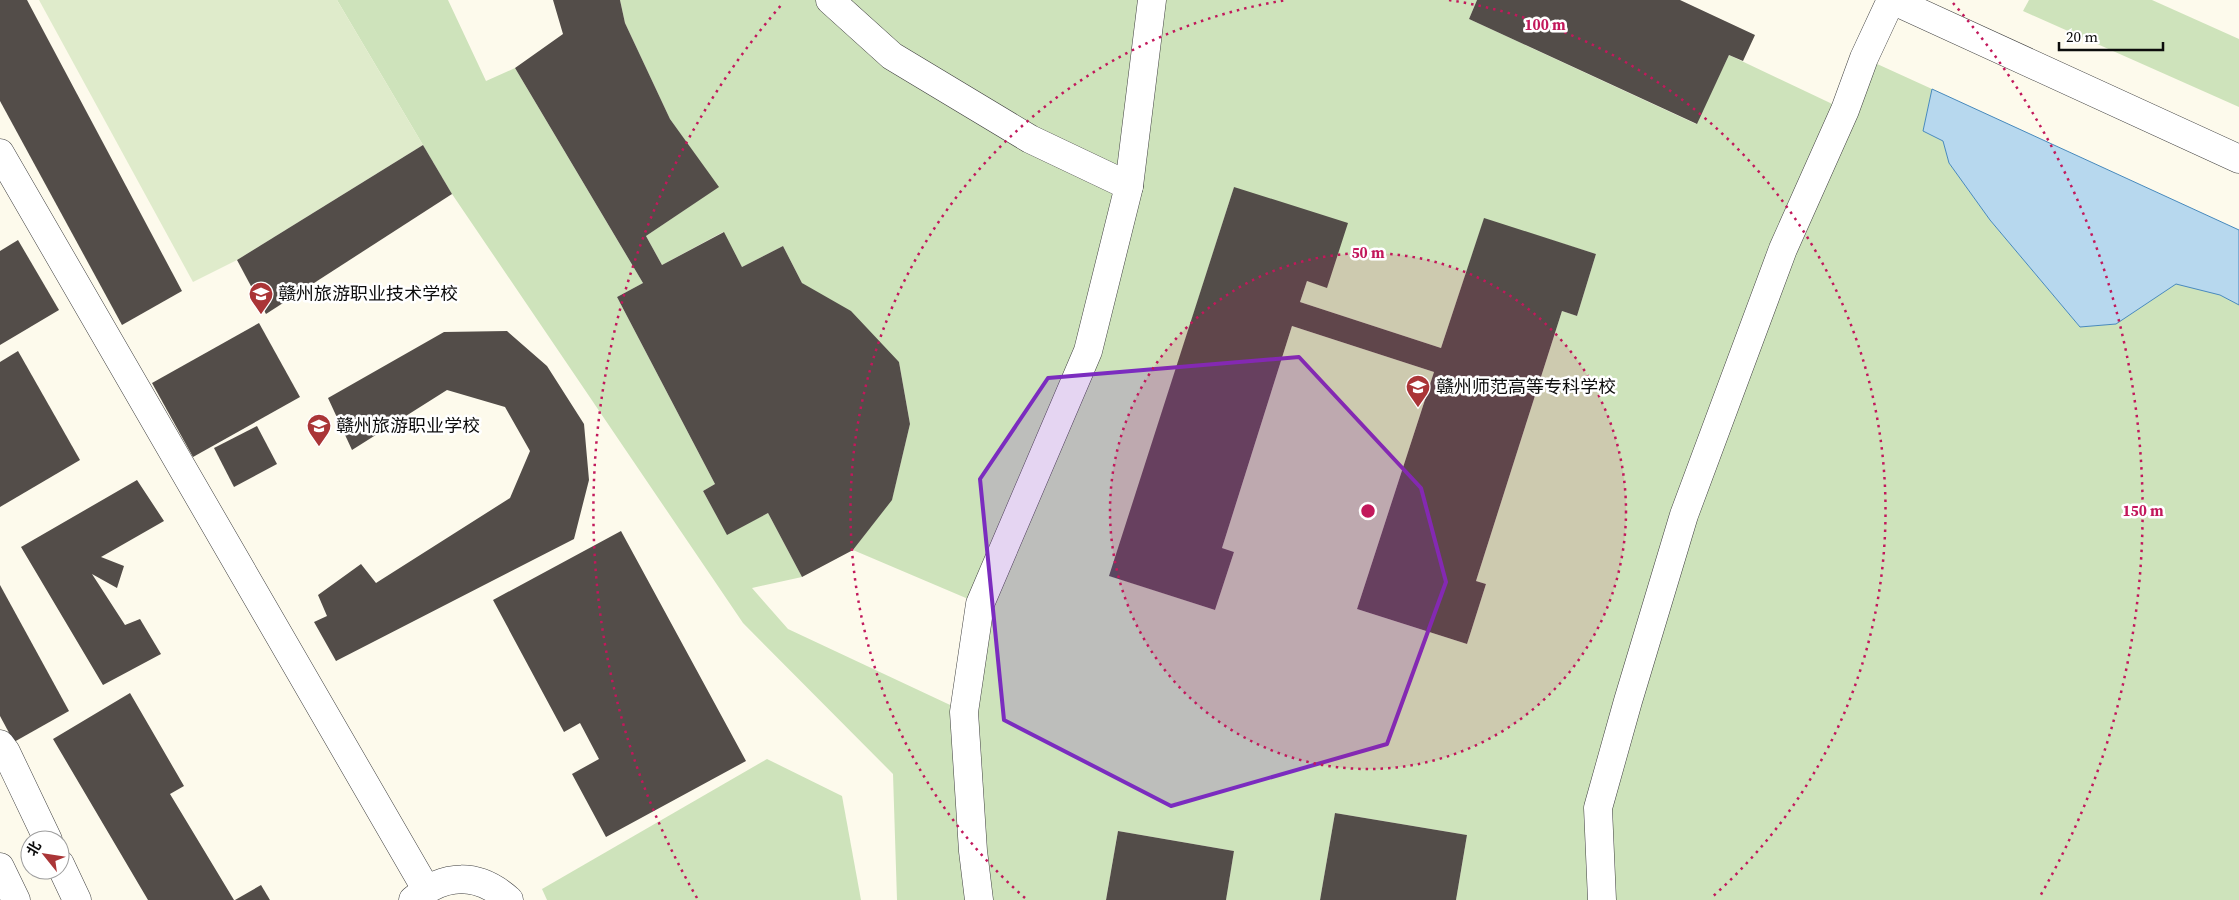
<svg xmlns="http://www.w3.org/2000/svg" width="2239" height="900" font-family="'Source Serif 4','Noto Sans SC',serif">
  <style>
    .green { fill: #cee3bb; fill-rule: evenodd }
    .pitch { fill: #dfebcb }
    .water { fill: #b7d8ee; stroke: #4789bc }
    .building { fill: #534d49 }
    .lines { fill: none; stroke-linecap: round; stroke-linejoin: round }
    .minor-casing { stroke: #3f3f3f; stroke-width: 29 }
    .minor { stroke: #fff; stroke-width: 28 }
    .marked { fill: #7b2cbf; fill-opacity: 0.2; stroke: #7b2cbf; stroke-width: 4; stroke-linejoin: round }
    .ring { fill: none; stroke: #c2185b; stroke-width: 2.5; stroke-dasharray: 2.5 5 }
    .labels { text-anchor: middle; stroke-width: 5; stroke-linejoin: round; paint-order: stroke }
    .poi-label { font-size: 18px; fill: #0c0c0c; stroke: #fff; text-anchor: start }
    .centre { fill: #c2185b; stroke: #fff; stroke-width: 2.5 }
    .ring-label { font-size: 15px; text-anchor: middle; font-weight: bold; fill: #c2185b; stroke: #fff; stroke-width: 5; stroke-linejoin: round; paint-order: stroke }
  </style>
  <rect width="100%" height="100%" fill="#fdfaec"/>
  <g class="green">
    <path d="M337,0H448L486,81L515,68L643,283L617,297L715,484L703,491L727,534L768,513L802,577L752,588L788,629L963,711L980,604L853,550L892,499L910,424L899,362L802,283L783,246L742,267L723,232L662,265L646,236L718,187L670,119L625,23L620,0H1477L1469,19L1696,124L1729,55L1845,110L1864,58L1932,89L1923,131L1943,141L1949,163L1990,220L2080,327L2116,324L2176,284L2220,295L2239,305V900H1456L1467,835L1335,813L1320,900H1226L1234,851L1118,831L1106,900H897L893,774L743,623L452,194ZM1234,187L1326,287L1307,281L1300,302L1441,348L1484,219L1596,254L1577,316L1562,311L1476,581L1486,584L1467,644L1357,609L1434,372L1292,326L1222,548L1234,552L1215,610L1110,576Z"/>
    <path d="M2029,0H2152L2239,39V107L2023,11Z"/>
    <path d="M767,759L842,796L861,900H547L542,889Z"/>
  </g>
  <path class="pitch" d="M39,0H337L423,145L237,260L193,282Z"/>
  <path class="water" d="M1932,89L2239,230V305L2220,295L2176,284L2116,324L2080,327L1990,220L1949,163L1943,141L1923,131Z"/>
  <g class="building">
    <path d="M0,0H27L182,291L122,325L0,101Z"/>
    <path d="M553,0H620L625,23L670,119L719,187L646,236L662,265L724,232L742,267L783,246L802,283L851,311L899,362L910,424L892,500L853,550L802,577L768,513L727,535L703,491L715,484L617,297L643,283L515,68L563,34Z"/>
    <path d="M1477,0H1680L1755,35L1743,61L1729,55L1697,124L1469,19Z"/>
    <path d="M423,145L452,194L266,314L237,260Z"/>
    <path d="M1234,187L1348,223L1327,288L1307,281L1300,302L1441,348L1484,218L1596,254L1577,316L1562,311L1476,581L1486,584L1467,644L1357,609L1434,372L1292,326L1222,548L1234,552L1215,610L1109,576Z"/>
    <path d="M18,240L59,310L0,345V251Z"/>
    <path d="M259,323L300,397L193,457L152,383Z"/>
    <path d="M507,331L547,366L584,424L589,480L574,539L336,661L314,622L327,616L318,595L361,564L376,583L510,498L530,451L505,407L447,390L352,450L328,398L444,332Z"/>
    <path d="M18,351L80,460L0,507V362Z"/>
    <path d="M257,426L277,464L234,487L214,448Z"/>
    <path d="M137,480L164,521L101,557L124,566L117,588L92,574L125,625L140,619L161,654L103,685L21,547Z"/>
    <path d="M621,531L746,761L606,837L572,774L599,759L580,723L564,732L493,600Z"/>
    <path d="M0,585L69,711L14,742L0,716Z"/>
    <path d="M130,693L184,786L170,794L234,900H148L53,739Z"/>
    <path d="M1335,813L1467,835L1456,900H1320Z"/>
    <path d="M1118,831L1234,851L1226,900H1106Z"/>
    <path d="M261,885L270,900H235Z"/>
  </g>
  <g class="lines">
    <defs>
      <g id="minor">
        <path d="M830,0L892,56L1030,139L1129,186"/>
        <path d="M1892,0L2239,159"/>
        <path d="M0,153L426,889"/>
        <path d="M0,744L6,752L48,840"/>
        <path d="M60,864L77,900"/>
        <path d="M0,867L16,900"/>
        <path d="M413,900C444,873 478,872 509,900"/>
        <path d="M979,900L973,851L964,712L980,604L1088,351L1129,186L1152,0"/>
        <path d="M1602,900L1598,808L1628,701L1684,515L1783,249L1845,110L1864,58L1891,0"/>
      </g>
    </defs>
    <use href="#minor" class="minor-casing"/>
    <use href="#minor" class="minor"/>
  </g>
  <path class="marked" d="M1299,357L1421,488L1446,582L1387,744L1171,806L1004,720L980,479L1048,378Z"/>
  <circle cx="1368" cy="511" r="258" fill="#c2185b" fill-opacity=".12"/>
  <g class="ring">
    <circle cx="1368" cy="511" r="258"/>
    <path d="M1025 898A517 517 0 0 1 1287 0M1449 0A517 517 0 0 1 1711 898"/>
    <path d="M697 898A775 775 0 0 1 783 3M1953 3A775 775 0 0 1 2039 898"/>
  </g>
  <defs>
    <symbol id="school-pin" viewBox="-11 -11 22 30"><path d="M0 17L-7.5 6A9.5 9.5 0 1 1 7.5 6Z" fill="#aa3537" stroke="#fff"/><path d="M0-5L7-2L0 1L-7-2ZM-4 1L0 2.5L4 1V4Q0 6-4 4Z" fill="#fff"/></symbol>
    <symbol id="university-pin" viewBox="-11 -11 22 30"><path d="M0 17L-7.5 6A9.5 9.5 0 1 1 7.5 6Z" fill="#aa3537" stroke="#fff"/><path d="M0-5L7-2L0 1L-7-2ZM-4 1L0 2.5L4 1V4Q0 6-4 4Z" fill="#fff"/></symbol>
  </defs>
  <g fill-rule="evenodd">
    <use href="#school-pin" x="247" y="280" width="28" height="38"/>
    <use href="#university-pin" x="1404" y="373" width="28" height="38"/>
    <use href="#school-pin" x="305" y="412" width="28" height="38"/>
  </g>
  <g class="labels">
    <g class="poi-label">
      <text x="278" y="300">赣州旅游职业技术学校</text>
      <text x="1436" y="393">赣州师范高等专科学校</text>
      <text x="336" y="432">赣州旅游职业学校</text>
    </g>
  </g>
  <circle cx="1368" cy="511" r="8" class="centre"/>
  <g class="ring-label">
    <text x="1545" y="30">100 m</text>
    <text x="1368" y="258">50 m</text>
    <text x="2143" y="516">150 m</text>
  </g>
  <g transform="translate(45 855) rotate(300)"><circle r="24" fill="#ffffff" stroke="#9e9e9e"/>
  <path d="M0-4L9 19L0 12L-9 19Z" fill="#aa3537"/>
  <text y="-8" font-size="14" font-weight="bold" text-anchor="middle" fill="#0c0c0c">北</text>
  </g>
  <path d="M2059 42v8h104v-8" fill="none" stroke="#0c0c0c" stroke-width="2.5"/>
  <text x="2066" y="42" font-size="15" fill="#0c0c0c" stroke="#ffffff" stroke-width="4" paint-order="stroke">20 m</text>
</svg>
